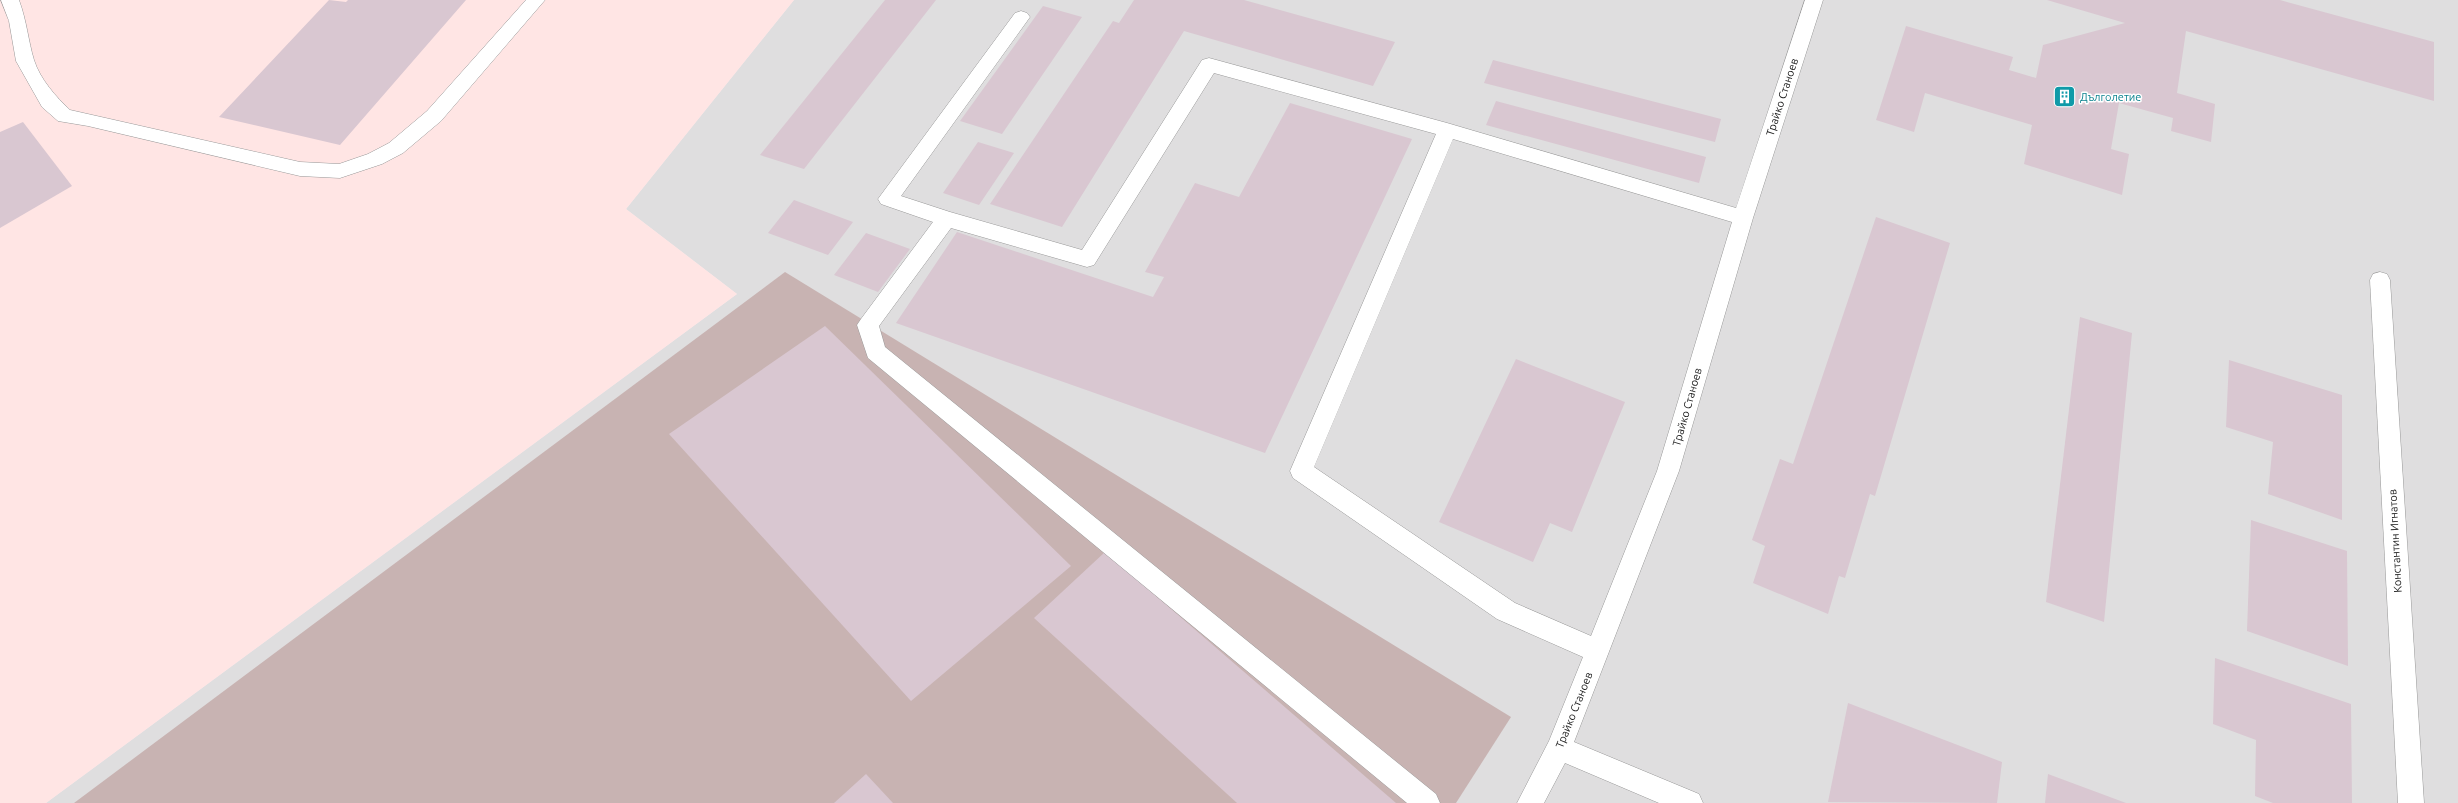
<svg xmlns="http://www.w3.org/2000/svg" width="2458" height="803" font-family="Ubuntu,sans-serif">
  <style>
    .residential { fill: #dfdedf }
    .education { fill: #ffe5e4 }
    .construction { fill: #c8b3b2 }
    .building { fill: #d9c7d1 }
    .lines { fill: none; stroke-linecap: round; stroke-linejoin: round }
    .minor-casing { stroke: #989898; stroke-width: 1 }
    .minor { fill: #fff; fill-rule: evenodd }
    .labels { text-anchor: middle; stroke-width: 3; stroke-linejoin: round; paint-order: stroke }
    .street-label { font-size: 11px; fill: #212121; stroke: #fff }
    .culture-label { font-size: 11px; fill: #0d838f; stroke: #fff; text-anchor: start }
  </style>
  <rect width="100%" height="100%" fill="#f2e8eb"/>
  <path class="residential" d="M794,0H2458V803H46L737,294L626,209Z"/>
  <path class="education" d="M0,0H794L626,209L737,294L46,803H0Z"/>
  <path class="construction" d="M785,272L1511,717L1456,803H74Z"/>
  <g class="building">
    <path d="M329,0L346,2L348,0H466L340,145L219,117Z"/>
    <path d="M885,0H936L804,169L760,155Z"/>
    <path d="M1134,0H1244L1395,42L1373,86L1184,31L1062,227L990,204L1113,21L1119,23Z"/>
    <path d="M2047,0H2280L2434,42V101L2186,31L2177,93L2215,104L2211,142L2171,131L2173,118L2119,103L2111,149L2129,154L2122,195L2024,164L2032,125L1925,93L1914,132L1876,120L1906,26L2013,57L2009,70L2036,78L2043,45L2125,23Z"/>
    <path d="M1043,6L1082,17L1002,134L960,121Z"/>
    <path d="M1493,60L1721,119L1715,142L1484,83Z"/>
    <path d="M1496,101L1706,157L1699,183L1486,125Z"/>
    <path d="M1290,103L1412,139L1265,453L896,323L957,232L1153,297L1164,277L1145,272L1195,183L1239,197Z"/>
    <path d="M23,122L72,186L0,228V132Z"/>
    <path d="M978,142L1014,153L979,205L943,193Z"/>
    <path d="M794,200L853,222L828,255L768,233Z"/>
    <path d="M1876,217L1950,243L1875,496L1870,494L1845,578L1839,576L1828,614L1753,583L1765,546L1752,540L1780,459L1793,464Z"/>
    <path d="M866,233L910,249L878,292L834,275Z"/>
    <path d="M2080,317L2132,333L2104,622L2046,602Z"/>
    <path d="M825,326L1071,566L911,701L669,434Z"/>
    <path d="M1516,359L1625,402L1572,532L1550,523L1533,562L1439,522Z"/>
    <path d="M2229,360L2342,395V520L2268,494L2273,442L2226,427Z"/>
    <path d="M2251,520L2347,551L2348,666L2247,631Z"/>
    <path d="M1105,552L1396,803H1237L1034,618Z"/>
    <path d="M2215,658L2351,704L2352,803H2273L2255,796L2256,740L2213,724Z"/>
    <path d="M1848,703L2002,762L1997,803L1828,802Z"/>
    <path d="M866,774L893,803H834Z"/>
    <path d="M2048,774L2126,803H2045Z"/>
  </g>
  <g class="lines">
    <defs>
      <g id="minor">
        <path d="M1,0H19C27,22 28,40 34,60C40,79 56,97 70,110L300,162L339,164L368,154L389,143L427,111L526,0H545L441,121L403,153L382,164L340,178L300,176L88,126L58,121L42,107L16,61L9,21Z"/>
        <path d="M1805,0H1823L1753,218L1679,471L1574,742L1699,794L1703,803H1659L1565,763L1544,803H1517L1549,741L1583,657L1497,619L1293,478L1290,471L1436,134L1214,73L1094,265L1087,267L951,228L879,326L885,347L1436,794L1440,803H1407L868,358L857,325L861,319L933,222L881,204L878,199L1015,13L1021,11L1027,13L1030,17L901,196L950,212L1082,250L1202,60L1209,58L1447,123L1736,208ZM1453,139L1732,222L1657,471L1591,636L1515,603L1314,467Z"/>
        <path d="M2380,272L2387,274L2390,280L2424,803H2398L2370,280L2373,274Z"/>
      </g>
    </defs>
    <use href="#minor" class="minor-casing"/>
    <use href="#minor" class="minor"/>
  </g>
  <defs>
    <symbol id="building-square" viewBox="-11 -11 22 22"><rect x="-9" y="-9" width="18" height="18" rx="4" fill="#0f9aa8" stroke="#fff"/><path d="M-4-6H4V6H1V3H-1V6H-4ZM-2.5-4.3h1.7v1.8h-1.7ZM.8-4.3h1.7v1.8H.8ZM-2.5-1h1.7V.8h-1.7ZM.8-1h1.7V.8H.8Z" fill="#fff"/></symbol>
  </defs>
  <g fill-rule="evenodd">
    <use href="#building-square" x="2052" y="84" width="25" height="25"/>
  </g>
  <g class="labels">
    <g class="street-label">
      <text transform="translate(1782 97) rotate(-72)" y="4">Трайко Станоев</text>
      <text transform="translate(1687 407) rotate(-74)" y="4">Трайко Станоев</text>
      <text transform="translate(2395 541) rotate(-93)" y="4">Константин Игнатов</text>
      <text transform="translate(1574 710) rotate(-68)" y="4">Трайко Станоев</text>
    </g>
    <g class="culture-label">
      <text x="2080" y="101">Дълголетие</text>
    </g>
  </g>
</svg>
